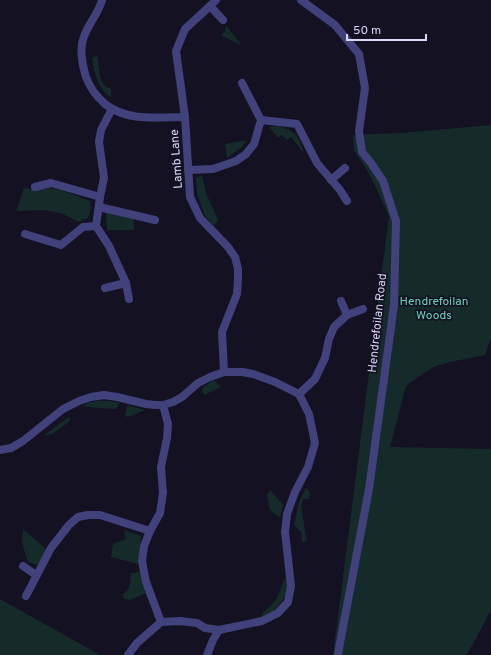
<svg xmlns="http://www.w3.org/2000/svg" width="491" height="655" font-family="Overpass,sans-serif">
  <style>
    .green { fill: #142b2a }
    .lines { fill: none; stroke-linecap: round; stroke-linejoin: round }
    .street { stroke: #41417c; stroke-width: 8 }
    .labels { text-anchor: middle; stroke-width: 3.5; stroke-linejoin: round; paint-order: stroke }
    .street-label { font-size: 12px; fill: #d9d7fa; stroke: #131122 }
    .park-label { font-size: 12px; fill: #6bd2b4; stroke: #131122 }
  </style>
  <rect width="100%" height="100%" fill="#131122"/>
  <g class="green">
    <path d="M226,25L242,46L221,35L225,31Z"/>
    <path d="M97,56L101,81L105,86L111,89V97C99,92 93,69 92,57Z"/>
    <path d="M491,125V338L485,355L450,362L436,366L422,374L406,386L390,447L491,449V610L474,642L466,655H333L389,216L369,173L354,151L353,135L400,133Z"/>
    <path d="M279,126C295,131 300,137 304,154L291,137L287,140L282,135L278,138L269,127Z"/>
    <path d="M247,140L242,147L227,158L225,144Z"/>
    <path d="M202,175L206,193L218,220L214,226L205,216L197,194L196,178Z"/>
    <path d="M24,188L39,190L50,188L64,191L90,201L91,209L88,218L79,222L63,214L45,210L16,211Z"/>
    <path d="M106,213H119L133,216L134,230H107Z"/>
    <path d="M214,380L221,387L204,395L202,390L203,387Z"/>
    <path d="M98,401H110L120,403L116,409L84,407C86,402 93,402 98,401Z"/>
    <path d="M127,405L145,410L128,417L125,416Z"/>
    <path d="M70,416L69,422L52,434L43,436Z"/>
    <path d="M306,488L310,492L309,499H303L301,507L307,541L302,542L301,532L294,525L299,502Z"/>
    <path d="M270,490L283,505L280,518L270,510L267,495Z"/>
    <path d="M23,529L47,550L41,561L36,565L28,562L22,543Z"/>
    <path d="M124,530L141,536L138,564L111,557L113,544L126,539Z"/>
    <path d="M140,572L142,583L146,593L130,600L124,599L122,595C131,589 130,583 131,573Z"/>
    <path d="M286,576H287V589L284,598L273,612L264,616L261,615L273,603L277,598Z"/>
    <path d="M0,599L100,655H0Z"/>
  </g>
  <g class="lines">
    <g class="street">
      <path d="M102,0C98,16 84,28 82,44C80,56 83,67 86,77C90,88 97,97 105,104C128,122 157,117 185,117"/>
      <path d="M216,0L210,6L185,29L176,51L185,117L190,197L200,218L228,247L235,257L238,269V279L237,294L222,332L224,372"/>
      <path d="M301,0L335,25L359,54L365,88L359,131L362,152L371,163L383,181L396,221L394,305L369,489L340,643L338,655"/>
      <path d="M210,6L223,20"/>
      <path d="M112,109L101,130L99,142L104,178L100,197L96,226L109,246L126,283L129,299"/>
      <path d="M261,120L297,124L317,163L340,190L347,201"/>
      <path d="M188,170L213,169L236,161L246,154L254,144L261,120L242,83"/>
      <path d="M331,180L345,168"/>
      <path d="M35,187L51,183L100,197"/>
      <path d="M99,207L155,220"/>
      <path d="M25,234L61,245L83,227L96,226"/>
      <path d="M105,288L126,283"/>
      <path d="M341,301L347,315"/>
      <path d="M299,394L315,379L325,358L329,339L334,327L347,315L363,309"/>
      <path d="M0,450L11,448L23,441L63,409L79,401L91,397L104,395L117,397L146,404L155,405H163L173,402L182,397L198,383L210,377L224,372H242L253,374L275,382L299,394L309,414L315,443L308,467L295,492L287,514L285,532L291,586L288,602L278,613L262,621L219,630L205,628L197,623L180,621L161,622L137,643L128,655"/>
      <path d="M23,566L36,575"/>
      <path d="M26,596L51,548L69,525L78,517L88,515H100L150,531"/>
      <path d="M161,622L146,582L142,561L144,546L150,531L160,513L163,493L161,467L167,438L168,424L163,405"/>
      <path d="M207,655L213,640L219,630"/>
    </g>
  </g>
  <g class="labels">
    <g class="street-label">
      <text transform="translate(176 159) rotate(-94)" y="4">Lamb Lane</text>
      <text transform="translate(377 323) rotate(-84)" y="4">Hendrefoilan Road</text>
    </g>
    <g class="park-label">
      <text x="434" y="305">Hendrefoilan<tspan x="434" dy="14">Woods</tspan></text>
    </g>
  </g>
  <path d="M347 34v6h79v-6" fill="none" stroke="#d9d7fa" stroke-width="2"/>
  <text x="353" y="34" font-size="12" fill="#d9d7fa" stroke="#131122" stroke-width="3" paint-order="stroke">50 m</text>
</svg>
